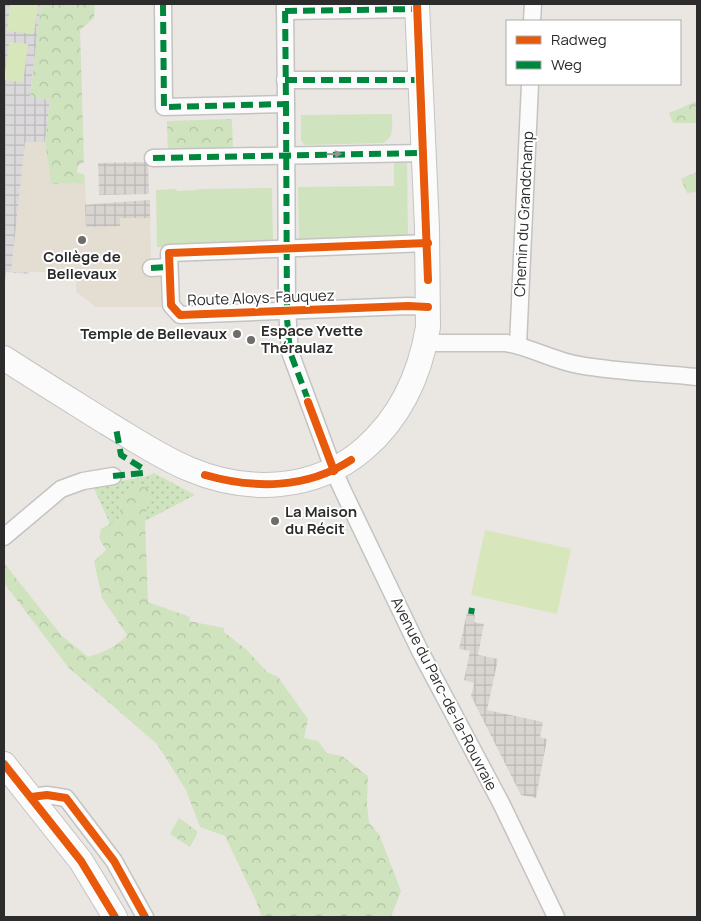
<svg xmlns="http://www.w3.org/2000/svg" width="701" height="921" font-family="Manrope,sans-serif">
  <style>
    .industrial { fill: url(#industrial-grid) }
    .education { fill: #e4ded2 }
    .grass { fill: url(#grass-dots) }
    .forest { fill: url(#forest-crowns) }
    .garden { fill: #cee3be }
    .pitch { fill: #d8e6bc }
    .plaza { fill: url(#plaza-grid) }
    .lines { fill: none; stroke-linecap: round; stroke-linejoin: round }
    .street-casing { stroke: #c4c3c2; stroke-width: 19 }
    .secondary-casing { stroke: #c4c3c2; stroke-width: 26 }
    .street { stroke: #fcfbfb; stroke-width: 16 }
    .secondary { stroke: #fcfbfb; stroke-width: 24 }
    .quiet { stroke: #00873e; stroke-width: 6; stroke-dasharray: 12 6; stroke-linecap: butt }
    .cycleway-casing { stroke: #fff; stroke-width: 11 }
    .cycleway { stroke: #e8590c; stroke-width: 8 }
    .oneway { fill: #949494 }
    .poi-dot { fill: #6e6d6c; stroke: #fff; stroke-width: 2 }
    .labels { text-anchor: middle; stroke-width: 4; stroke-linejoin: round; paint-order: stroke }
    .street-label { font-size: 15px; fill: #2c2c2c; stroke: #fff }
    .poi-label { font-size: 15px; font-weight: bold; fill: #2c2c2c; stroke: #fff; text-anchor: start }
  </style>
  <defs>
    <pattern id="industrial-grid" width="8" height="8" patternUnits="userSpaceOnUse" patternTransform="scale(1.25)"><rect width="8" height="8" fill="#dad8da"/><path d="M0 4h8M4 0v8" fill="none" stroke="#bbbabb"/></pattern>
    <pattern id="grass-dots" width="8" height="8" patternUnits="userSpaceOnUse" patternTransform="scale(1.25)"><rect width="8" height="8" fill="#cee3be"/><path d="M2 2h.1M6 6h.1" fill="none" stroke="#b1c3a3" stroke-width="1.8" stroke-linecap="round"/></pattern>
    <pattern id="forest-crowns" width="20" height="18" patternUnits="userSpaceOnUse" patternTransform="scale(1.25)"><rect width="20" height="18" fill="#cee3be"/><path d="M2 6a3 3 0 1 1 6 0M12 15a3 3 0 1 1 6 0" fill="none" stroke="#b1c3a3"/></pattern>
    <pattern id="plaza-grid" width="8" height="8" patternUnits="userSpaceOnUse" patternTransform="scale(1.25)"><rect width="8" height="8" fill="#d8d5d1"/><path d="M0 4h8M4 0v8" fill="none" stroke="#bab7b4"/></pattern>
  </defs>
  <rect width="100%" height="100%" fill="#eae7e3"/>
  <path class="industrial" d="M4,4H41L30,97L50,100L29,274L6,272L5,283Z"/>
  <path class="education" d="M25,142H45L51,184L85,183L86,204L150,200L151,263L160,275L161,307H96L76,292V272H11Z"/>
  <path class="grass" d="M154,473L195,495L145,521L150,488L121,501L119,518L110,524L93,486L148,476Z"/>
  <g class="forest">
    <path d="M41,4H95L94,18L80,30L84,162L78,166L77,173L84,174L85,183L51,184L45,142L50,100L30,97Z"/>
    <path d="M697,101V123H673L669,113Z"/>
    <path d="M232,119L233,153L168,155L167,121Z"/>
    <path d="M697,172V192L687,193L681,179Z"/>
    <path d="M136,486L150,488L145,521L148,602L190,617L189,621L224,628V632L247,650L267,672L278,677L308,719L304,738L318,741L327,753L342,756L368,776L367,804L369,823L379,834L401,891L391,917H262L256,901L225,836L200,827L186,790L157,744L68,667L4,583V563L62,636L88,657C104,652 116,647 127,635L102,598L94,561L106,550L99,538L101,529L119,518L121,501Z"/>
    <path d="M179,818L197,831V834L190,847L170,834Z"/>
  </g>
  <g class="garden">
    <path d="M392,114C392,125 395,139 382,143L305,145L301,141V115Z"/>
    <path d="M394,158H407L408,239L299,241L298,187L394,186Z"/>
    <path d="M272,188L273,245L157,247L156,190L176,189L177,191L198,190L199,189Z"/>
  </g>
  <g class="pitch">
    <path d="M10,4H38L34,34L7,31Z"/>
    <path d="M9,42L28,44L23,82L4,80Z"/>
    <path d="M485,530L571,549L557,614L471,595Z"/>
  </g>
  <g class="plaza">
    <path d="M148,162L149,194L99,195L98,163Z"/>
    <path d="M150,200V218H120V226L86,227L85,205Z"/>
    <path d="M467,613L475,615L474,622L484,624L478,655L498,659L487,710L543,722L540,737L547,739L536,798L521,795L471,696L474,683L464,680L470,651L459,649Z"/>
  </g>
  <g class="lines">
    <defs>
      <g id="street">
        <path d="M163,4L164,107L286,104L285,4"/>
        <path d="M285,11L417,9"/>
        <path d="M532,21L533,4"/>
        <path d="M285,80H421"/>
        <path d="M286,104L287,311L290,352L334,471L343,491L420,651L501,803L556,917"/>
        <path d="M153,158L423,153"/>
        <path d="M428,243L169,253L171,305L180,315L408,306L428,307"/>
        <path d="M151,268L169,267"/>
        <path d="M425,343H506C531,347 554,361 579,365C618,372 658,373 697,377"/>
        <path d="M518,345L530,84"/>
        <path d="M4,537L61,489L83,481L113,476"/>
        <path d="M31,797L47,795L66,798L114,861L145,917"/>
      </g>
      <g id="secondary">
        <path d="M4,358C38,380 72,401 107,423C134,439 160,457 189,469C248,494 315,491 364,449C401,417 420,375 428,327L427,228L417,4"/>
        <path d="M4,764L81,861L115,917"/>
      </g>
    </defs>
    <use href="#street" class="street-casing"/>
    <use href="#secondary" class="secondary-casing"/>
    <use href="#street" class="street"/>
    <use href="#secondary" class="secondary"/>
    <g class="quiet">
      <path d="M163,4L164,107L286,104L285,4"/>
      <path d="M285,11L417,9"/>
      <path d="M285,80H421"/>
      <path d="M286,104L287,319L290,352L310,405"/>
      <path d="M153,158L423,153"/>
      <path d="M151,268L169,267"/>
      <path d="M113,476L143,473L142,468L121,455L116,428"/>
      <path d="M471,614L472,608"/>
    </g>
    <defs>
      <g id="cycleway">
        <path d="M417,4L428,280"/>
        <path d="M428,243L169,253L171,305L180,315L408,306L428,307"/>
        <path d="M308,402L334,471"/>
        <path d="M205,475C254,489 307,489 351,460"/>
        <path d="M4,764L81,861L115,917"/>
        <path d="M31,797L47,795L66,798L114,861L145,917"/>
      </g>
    </defs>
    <use href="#cycleway" class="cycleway-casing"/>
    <use href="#cycleway" class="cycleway"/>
  </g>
  <defs><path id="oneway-solid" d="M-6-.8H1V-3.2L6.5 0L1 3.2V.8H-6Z" transform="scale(1.25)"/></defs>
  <use class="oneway" href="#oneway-solid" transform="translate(334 154) rotate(-1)"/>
  <g class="poi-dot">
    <circle cx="82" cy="240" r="5"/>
    <circle cx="237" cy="334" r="5"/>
    <circle cx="251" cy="340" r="5"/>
    <circle cx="275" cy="521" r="5"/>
  </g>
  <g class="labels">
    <g class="street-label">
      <text transform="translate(524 214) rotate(-87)" y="5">Chemin du Grandchamp</text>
      <text transform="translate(261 298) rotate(-2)" y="5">Route Aloys-Fauquez</text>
      <text transform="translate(444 694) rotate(63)" y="5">Avenue du Parc-de-la-Rouvraie</text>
    </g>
    <g class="poi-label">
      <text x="82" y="262" text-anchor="middle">Collège de<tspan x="82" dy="17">Bellevaux</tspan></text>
      <text x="261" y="336">Espace Yvette<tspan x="261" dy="17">Théraulaz</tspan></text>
      <text x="227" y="339" text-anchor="end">Temple de Bellevaux</text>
      <text x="285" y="517">La Maison<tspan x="285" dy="17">du Récit</tspan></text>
    </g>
  </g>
  <rect width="701" height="921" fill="none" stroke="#2c2c2c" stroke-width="10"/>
  <rect x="506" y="20" width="175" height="65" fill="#ffffff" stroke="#ababab"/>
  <rect x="516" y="36" width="25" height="8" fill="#e8590c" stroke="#ababab"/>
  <text x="551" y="45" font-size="15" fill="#2c2c2c">Radweg</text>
  <rect x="516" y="61" width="25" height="8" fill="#00873e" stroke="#ababab"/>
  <text x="551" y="70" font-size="15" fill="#2c2c2c">Weg</text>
</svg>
